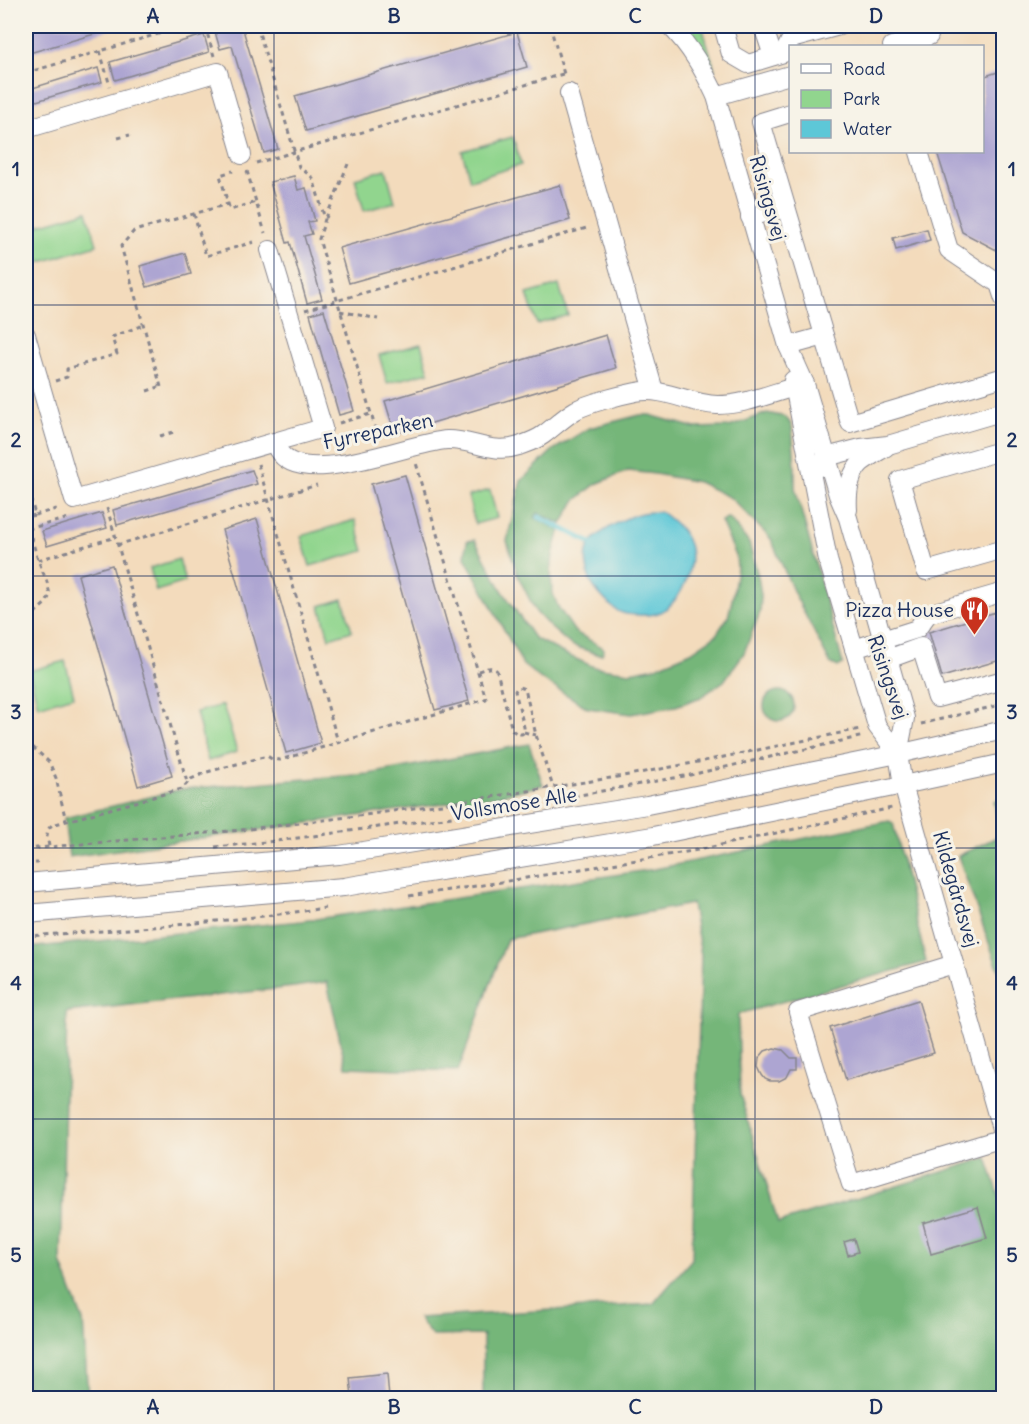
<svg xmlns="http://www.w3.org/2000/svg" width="1029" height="1424" font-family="Delius,sans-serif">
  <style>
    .green { fill: #91d58e; stroke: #568276; stroke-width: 1.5 }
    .forest { fill: #74b679; stroke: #48726c; stroke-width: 1.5 }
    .water { fill: #5dc7d7; stroke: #3c7b9a; stroke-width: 1.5 }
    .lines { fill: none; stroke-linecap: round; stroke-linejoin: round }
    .stream { stroke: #5dc7d7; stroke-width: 5 }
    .building { fill: #ada5d2 }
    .minor-casing { stroke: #87858d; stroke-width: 20 }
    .path { stroke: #87858d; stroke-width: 3; stroke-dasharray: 4.5 4.5; stroke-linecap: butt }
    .minor { stroke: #fff; stroke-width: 18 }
    .grid { fill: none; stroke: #1b2f5e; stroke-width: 1.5; stroke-opacity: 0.55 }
    .labels { text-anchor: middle; stroke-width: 6; stroke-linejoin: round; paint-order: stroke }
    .street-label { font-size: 20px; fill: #1b2f5e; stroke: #f7f3e8 }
    .poi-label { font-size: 20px; fill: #1b2f5e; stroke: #f7f3e8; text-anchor: end }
    .neatline { fill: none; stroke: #1b2f5e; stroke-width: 2 }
    .grid-label { font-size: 20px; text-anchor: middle; font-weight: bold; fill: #1b2f5e }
  </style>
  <rect width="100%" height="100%" fill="#f7f3e8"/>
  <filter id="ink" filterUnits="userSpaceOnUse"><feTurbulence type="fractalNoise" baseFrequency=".0167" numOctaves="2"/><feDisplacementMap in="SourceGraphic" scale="12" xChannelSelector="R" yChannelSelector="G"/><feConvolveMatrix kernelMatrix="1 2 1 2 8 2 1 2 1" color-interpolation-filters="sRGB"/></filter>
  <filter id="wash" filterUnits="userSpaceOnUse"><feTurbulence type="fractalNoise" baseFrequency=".008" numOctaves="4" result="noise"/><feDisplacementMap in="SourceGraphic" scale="24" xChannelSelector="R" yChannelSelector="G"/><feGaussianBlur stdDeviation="1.35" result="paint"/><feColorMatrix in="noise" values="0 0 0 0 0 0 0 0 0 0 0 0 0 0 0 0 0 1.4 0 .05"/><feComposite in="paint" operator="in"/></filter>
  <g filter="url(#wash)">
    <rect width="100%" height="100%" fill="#f3dbbc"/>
    <g class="green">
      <path d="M682,26H702L715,70Z"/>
      <path d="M513,137L521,165L470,180L462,151Z"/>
      <path d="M386,169L395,202L364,211L355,178Z"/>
      <path d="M87,211L97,245L35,264L26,229Z"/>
      <path d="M559,285L568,315L537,324L527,294Z"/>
      <path d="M421,344L429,372L387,383L379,355Z"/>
      <path d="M490,490L497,518L475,524L468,496Z"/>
      <path d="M355,520L364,551L310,566L301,536Z"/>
      <path d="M179,559L185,582L156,591L150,568Z"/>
      <path d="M343,599L352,631L329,638L320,606Z"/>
      <path d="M65,661L74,696L38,706L29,671Z"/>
      <path d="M223,705L237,752L208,761L196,712Z"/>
    </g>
    <g class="forest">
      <path d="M767,413L786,417L792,426L795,465V488L843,664L838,667L830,663L794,593L771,539L731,498L698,482L655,474L628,471L596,484L575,501L562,524L538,513L535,518L560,530L553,554L551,572L552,591L558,607L575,632L602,647L604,649L602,654H597L571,645L550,627L536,612L518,576L507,541L521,481L553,450L589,428L640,415H650L695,428L729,427Z"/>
      <path d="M727,518L730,519L749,543L758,576L761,595L760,612L744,653L724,681L701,697L676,706L631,714L588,708L541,679L523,665L465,557L467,541L475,540L502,590L534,638L565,654L594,667L630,672L656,667L691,652L716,635L728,617L733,596L737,568L736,556L721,521Z"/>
      <circle cx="779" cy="706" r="15"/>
      <path d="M529,744L543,785L497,796L69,857L64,818L182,789L369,774Z"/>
      <path d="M1003,799L1004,970L999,971L958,856L1001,835L994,801Z"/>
      <path d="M889,821L893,823L926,962L738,1014L740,1094L778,1223L987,1158L1003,1206V1398H483V1335L432,1336L418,1318L653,1304L692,1259L701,955L692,904L507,939L458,1071L346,1067L327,982L294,987L67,1012L61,1262L83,1321L88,1398H26V948L302,921L655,869Z"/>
    </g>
    <path class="water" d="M661,512C672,520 683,529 688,542C693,554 691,566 687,578C682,592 671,610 655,614C651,615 645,615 641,615C623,615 617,613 605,600C599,594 591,585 589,577C586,563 583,551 594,539C604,529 628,516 642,513C648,512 655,512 661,512Z"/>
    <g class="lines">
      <path class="stream" d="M539,517L591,543"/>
    </g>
    <g id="blocks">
      <g class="building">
        <path d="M26,26H122L26,54Z"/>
        <path d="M238,26H242L278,149L264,153L232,46L220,49L215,32Z"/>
        <path d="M517,32L527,67L306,131L295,96Z"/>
        <path d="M204,35L209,52L115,80L110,62Z"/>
        <path d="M98,68L102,82L26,104V90Z"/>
        <path d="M1004,70V254L962,232L937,152H982V77Z"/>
        <path d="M294,176L298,190L306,188L315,221L308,222L312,234L304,236L322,299L307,303L290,242L287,243L270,182Z"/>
        <path d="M560,185L570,220L349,283L339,248Z"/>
        <path d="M927,229L930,240L896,250L893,238Z"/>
        <path d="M185,253L191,274L147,287L140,266Z"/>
        <path d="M324,310L354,411L339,415L310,314Z"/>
        <path d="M606,335L616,368L395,434L385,401Z"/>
        <path d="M252,470L257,484L117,525L113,510Z"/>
        <path d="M405,475L469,701L435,710L371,484Z"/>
        <path d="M102,513L107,528L47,546L42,531Z"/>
        <path d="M257,519L321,743L286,753L222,530Z"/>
        <path d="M112,565L172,776L138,786L78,575Z"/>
        <path d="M996,612L1004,637V659L942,677L929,632Z"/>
        <path d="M918,1000L934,1053L846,1080L830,1028Z"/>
        <path d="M774,1048L783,1050L791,1058H797V1069H791L787,1077L779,1081H770L765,1079L762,1075L758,1067L759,1058L765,1051Z"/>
        <path d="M978,1207L987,1238L931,1254L923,1223Z"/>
        <path d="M854,1239L858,1252L848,1255L844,1242Z"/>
        <path d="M387,1374L389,1398H352L350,1378Z"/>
      </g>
    </g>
  </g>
  <g filter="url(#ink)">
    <use href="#blocks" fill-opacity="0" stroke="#87858d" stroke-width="1.5"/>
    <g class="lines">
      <defs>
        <g id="minor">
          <path d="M670,26C691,47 703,69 716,96L788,346L805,384L838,495L848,518L905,718L898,754L903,785L1004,1139"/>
          <path d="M723,26L731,54L748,64L784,53L791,39L839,26"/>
          <path d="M763,26L773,56"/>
          <path d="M892,46L929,36L925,26"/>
          <path d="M569,93L654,391"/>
          <path d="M716,96L790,75"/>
          <path d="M790,113L761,122L850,423L1004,377"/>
          <path d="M26,129L218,72L242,155"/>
          <path d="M919,152L949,250L999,284L1004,299"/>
          <path d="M750,217L786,207"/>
          <path d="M26,335L74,500L323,428L270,250"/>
          <path d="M788,346L824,336"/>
          <path d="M793,380L828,560L877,726L898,754"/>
          <path d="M275,442C276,445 276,448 278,450C301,491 410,442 447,440C472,439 492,455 519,446C527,443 536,440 543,435C554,427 564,417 576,410C589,403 621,395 636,392C665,387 689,404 717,405C746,405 777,391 805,384"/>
          <path d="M1004,450L900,480L926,571L1004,549"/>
          <path d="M820,467L826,457L861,448L888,445L1004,411"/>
          <path d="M848,510C847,495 849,475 861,463C868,457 878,452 886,447"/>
          <path d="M854,649L917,629L928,614L1004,592"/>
          <path d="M888,659L921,647L937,698L1004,680"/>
          <path d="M26,883L339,855L647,805L898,754L1004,730"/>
          <path d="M26,914L344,887L653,836L903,785L1004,763"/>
          <path d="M954,964L798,1012L851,1184L1003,1138"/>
        </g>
      </defs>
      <use href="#minor" class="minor-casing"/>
      <g class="path">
        <path d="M205,26L214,56"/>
        <path d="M257,26L299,167L313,178L325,219L319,239L375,427L391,435"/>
        <path d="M550,26L564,74"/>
        <path d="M100,51L110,86"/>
        <path d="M26,73L185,26"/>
        <path d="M118,138L130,135"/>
        <path d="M256,163L563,74"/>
        <path d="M247,171L265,233"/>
        <path d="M228,204L230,210L256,202"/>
        <path d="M194,214L206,256L254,242"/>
        <path d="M326,218L348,164"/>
        <path d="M305,310L590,227"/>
        <path d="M340,311L378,319"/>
        <path d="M55,381L67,377V369L117,354L112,337L143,325"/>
        <path d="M161,387L121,246L134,231L228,204L220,175L233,171"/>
        <path d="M147,391L159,387"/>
        <path d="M339,423L370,414"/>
        <path d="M160,436L174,432"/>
        <path d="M258,464L338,742"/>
        <path d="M26,481L35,515L26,517"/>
        <path d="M107,508L187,782"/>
        <path d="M35,515L60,508"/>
        <path d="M26,520L38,560L47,582L50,595L46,603L26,621"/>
        <path d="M28,529L69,518"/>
        <path d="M117,545L317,485"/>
        <path d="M38,560L116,537"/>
        <path d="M478,671C485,669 492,665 497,671L512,730L517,734H522L524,732V727L515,691L517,688L519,687L525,689L536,735L553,787"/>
        <path d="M921,724L1004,704"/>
        <path d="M524,732L536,735"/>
        <path d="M26,741L49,762L56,778L66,821"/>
        <path d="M503,809L690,775L864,736"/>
        <path d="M49,846L47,836L48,829L52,825L182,789L191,779L207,772L267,756L272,759L280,760L486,699L416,463"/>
        <path d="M215,847L276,841L452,817"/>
        <path d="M26,849L241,830L365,815L497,796L623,776L709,760L860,729"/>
        <path d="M26,863H38"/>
        <path d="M409,896L483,885L698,850L892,808"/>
        <path d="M26,936C125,930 226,922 325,908"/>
      </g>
      <use href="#minor" class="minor"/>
    </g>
  </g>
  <path class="grid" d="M274,26V1398M514,26V1398M755,26V1398M26,305H1004M26,576H1004M26,848H1004M26,1119H1004"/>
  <defs>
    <symbol id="restaurant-pin" viewBox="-11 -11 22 30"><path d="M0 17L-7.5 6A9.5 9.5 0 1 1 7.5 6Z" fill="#c8321e" stroke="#f7f3e8"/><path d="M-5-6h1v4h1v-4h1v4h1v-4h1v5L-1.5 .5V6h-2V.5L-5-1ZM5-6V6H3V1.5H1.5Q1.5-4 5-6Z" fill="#fff"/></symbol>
  </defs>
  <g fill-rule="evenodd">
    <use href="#restaurant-pin" x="958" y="594" width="33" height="45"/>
  </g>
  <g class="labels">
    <g class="street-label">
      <text transform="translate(768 198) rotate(74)" y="7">Risingsvej</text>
      <text transform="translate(378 431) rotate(-12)" y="7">Fyrreparken</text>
      <text transform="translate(888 677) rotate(71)" y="7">Risingsvej</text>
      <text transform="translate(514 804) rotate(-9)" y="7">Vollsmose Alle</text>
      <text transform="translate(956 889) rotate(74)" y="7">Kildegårdsvej</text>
    </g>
    <g class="poi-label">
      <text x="954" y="617">Pizza House</text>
    </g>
  </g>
  <rect width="1029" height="1424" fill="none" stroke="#f7f3e8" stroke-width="66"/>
  <rect x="789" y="45" width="195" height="108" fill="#f7f3e8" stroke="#9fa5b1" stroke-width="1.5"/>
  <rect x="801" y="64" width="30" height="9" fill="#ffffff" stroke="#9fa5b1" stroke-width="1.5"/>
  <text x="843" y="75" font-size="18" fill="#1b2f5e">Road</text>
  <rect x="801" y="90" width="30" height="18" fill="#91d58e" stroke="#9fa5b1" stroke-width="1.5"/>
  <text x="843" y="105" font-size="18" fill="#1b2f5e">Park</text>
  <rect x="801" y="120" width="30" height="18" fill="#5dc7d7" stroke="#9fa5b1" stroke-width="1.5"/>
  <text x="843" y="135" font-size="18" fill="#1b2f5e">Water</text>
  <rect x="33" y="33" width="963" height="1358" class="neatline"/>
  <g class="grid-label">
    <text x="153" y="23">A</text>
    <text x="394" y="23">B</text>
    <text x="635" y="23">C</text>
    <text x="876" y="23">D</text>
    <text x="16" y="176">1</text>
    <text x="1012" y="176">1</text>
    <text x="16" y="447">2</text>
    <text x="1012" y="447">2</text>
    <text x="16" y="719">3</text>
    <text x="1012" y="719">3</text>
    <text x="16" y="990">4</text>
    <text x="1012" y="990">4</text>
    <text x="16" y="1262">5</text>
    <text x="1012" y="1262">5</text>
    <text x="153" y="1414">A</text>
    <text x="394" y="1414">B</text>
    <text x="635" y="1414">C</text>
    <text x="876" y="1414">D</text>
  </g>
</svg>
